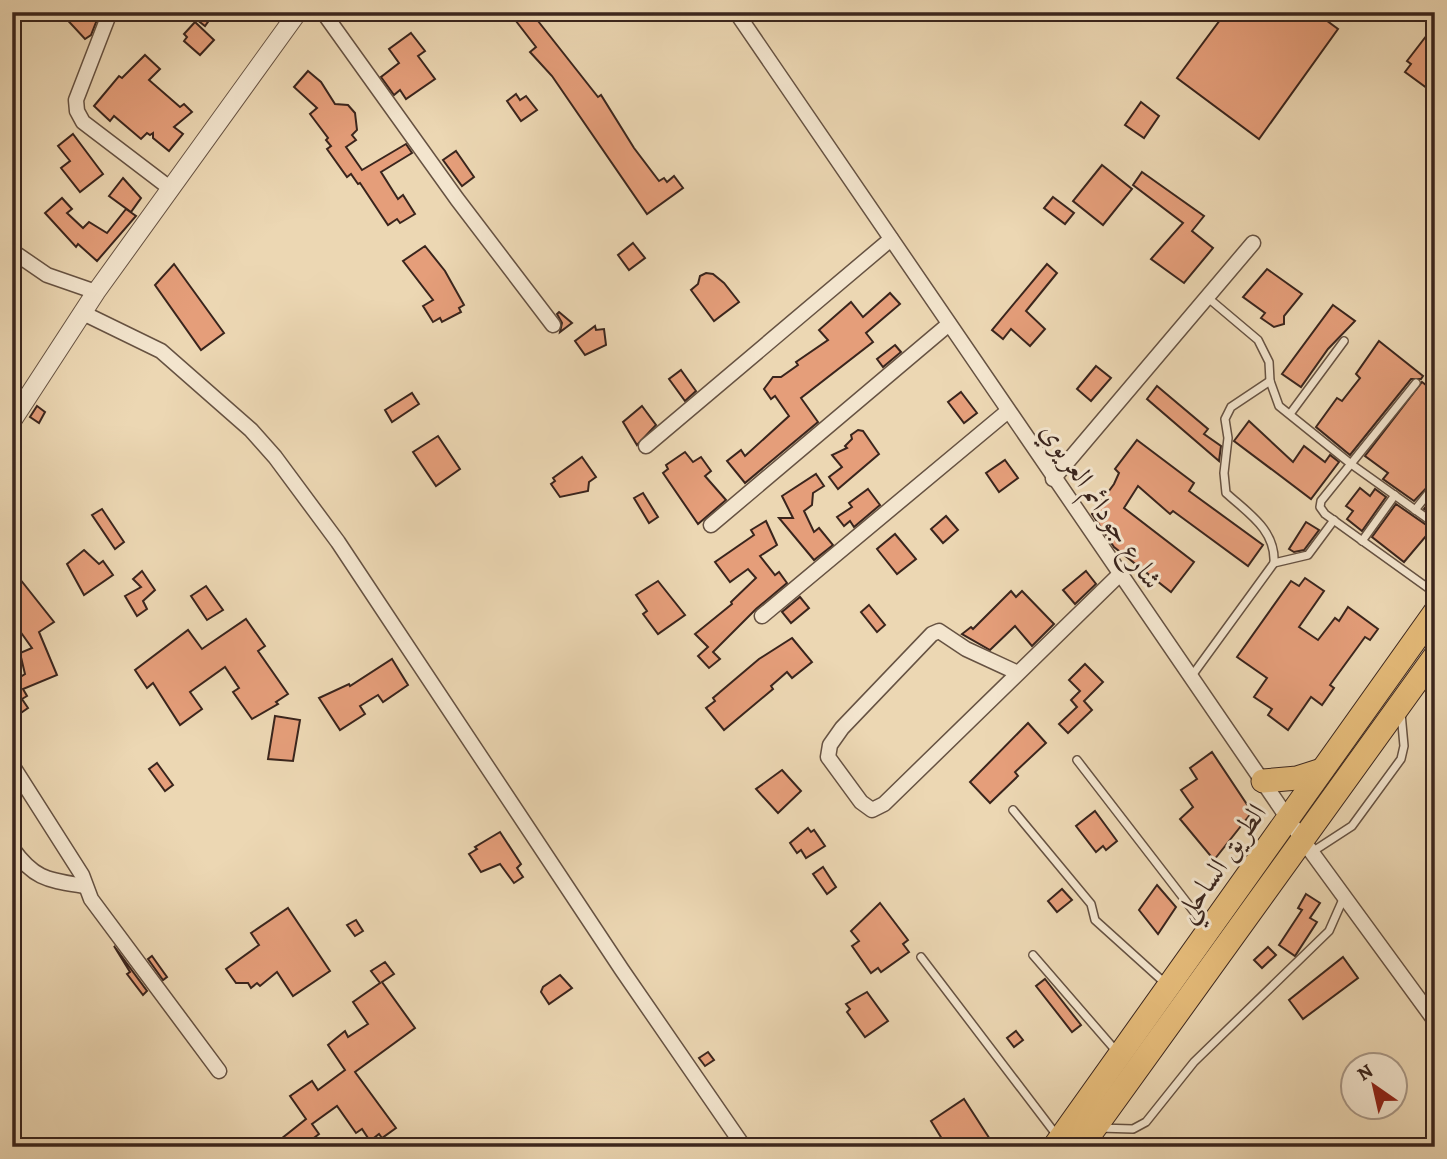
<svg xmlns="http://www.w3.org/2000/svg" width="1447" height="1159" font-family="Alegreya,Amiri,serif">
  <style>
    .building { fill: #e59e7a; stroke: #3a251d; stroke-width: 2 }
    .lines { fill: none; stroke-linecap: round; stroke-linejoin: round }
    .service-casing { stroke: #665242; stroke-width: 10 }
    .minor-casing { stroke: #665242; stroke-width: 17 }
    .tertiary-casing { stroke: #665242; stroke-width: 20 }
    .trunk-casing { stroke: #3a251d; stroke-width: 25 }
    .service { stroke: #f3e5ce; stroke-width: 7 }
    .minor { stroke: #f3e5ce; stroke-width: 14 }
    .tertiary { stroke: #f3e5ce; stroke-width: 18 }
    .trunk { stroke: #e6bc7a; stroke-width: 23 }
    .labels { text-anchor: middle; stroke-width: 6; stroke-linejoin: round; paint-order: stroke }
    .street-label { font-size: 28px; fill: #3a251d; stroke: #f3e5ce }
  </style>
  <rect width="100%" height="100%" fill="#ecd7b3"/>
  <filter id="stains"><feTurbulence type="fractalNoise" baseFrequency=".00286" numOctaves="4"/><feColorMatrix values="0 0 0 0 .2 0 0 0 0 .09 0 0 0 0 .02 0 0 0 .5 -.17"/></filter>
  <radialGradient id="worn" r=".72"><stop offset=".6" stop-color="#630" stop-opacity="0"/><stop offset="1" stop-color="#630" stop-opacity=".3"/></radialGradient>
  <g class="building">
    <path d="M60,12H100L91,35L85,39Z"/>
    <path d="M187,12H215L205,26Z"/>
    <path d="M509,12H549L538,21L598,97L601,95L634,148L659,181L664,178L667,182L674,176L683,188L647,214L552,76L530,52L536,47Z"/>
    <path d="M1226,12H1315L1338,29L1259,139L1177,78Z"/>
    <path d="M195,22L214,40L200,55L184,41L187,37L184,34Z"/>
    <path d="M411,33L425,51L418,56L435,79L406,99L400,90L394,95L381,77L399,63L389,49Z"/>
    <path d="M1427,35L1435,40V94L1405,72L1411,64L1407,61Z"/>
    <path d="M145,55L160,69L149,80L180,107L184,104L192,112L174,127L183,134L169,151L153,138V133L150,135L147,133L141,139L114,116L110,121L94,106L119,76L122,78Z"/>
    <path d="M308,71L321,82L335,104L348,105L355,113L357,130L352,135L356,140L346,147L362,170L406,144L412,153L381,172L398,199L403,195L415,214L400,223L397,219L388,225L360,183L358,184L351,174L347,177L327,149L331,146L326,140L328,138L310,114L317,108L294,87Z"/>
    <path d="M516,94L520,100L526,96L537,110L521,121L507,101Z"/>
    <path d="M1141,102L1159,116L1144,138L1125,125Z"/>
    <path d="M73,134L103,174L80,192L61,168L70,161L58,146Z"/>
    <path d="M456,151L474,177L462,186L443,160Z"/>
    <path d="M1102,165L1132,189L1103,225L1073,201Z"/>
    <path d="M1142,172L1204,216L1192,231L1213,248L1184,283L1151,259L1183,223L1133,185Z"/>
    <path d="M123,178L141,198L131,212L109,196Z"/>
    <path d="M1053,197L1074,213L1065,224L1044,208Z"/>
    <path d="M62,198L72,209L67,213L83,228L89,222L107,233L126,209L136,216L97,261L78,244L76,247L45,213Z"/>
    <path d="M633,243L645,258L629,270L618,255Z"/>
    <path d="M425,246L445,271L464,305L459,308L461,312L442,322L440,318L433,322L423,306L433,300L403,261Z"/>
    <path d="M174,264L224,333L201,350L155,285Z"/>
    <path d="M1047,264L1057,273L1026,311L1045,329L1030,346L1011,329L1003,339L992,330Z"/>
    <path d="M1267,269L1302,294L1284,316V324L1274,327L1261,318L1265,313L1243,297Z"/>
    <path d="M706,273L713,274L724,283L739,302L714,321L691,290L698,284L700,276Z"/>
    <path d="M890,293L900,304L866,333L873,342L801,398L818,422L745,483L727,461L741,450L745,456L789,416L775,396L771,399L764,389L773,377H781L798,365L796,362L828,340L819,330L851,302L863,317Z"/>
    <path d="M1333,305L1355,321L1328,349L1301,387L1282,374Z"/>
    <path d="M559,312L572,323L560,332L562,323L557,314Z"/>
    <path d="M595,326L596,330L604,329L606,345L585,355L575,341Z"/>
    <path d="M1379,341L1423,376L1421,379H1411L1350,455L1316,427L1337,398L1342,401L1360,378L1356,374Z"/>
    <path d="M895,345L901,352L883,367L877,359Z"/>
    <path d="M1096,366L1111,378L1091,401L1077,389Z"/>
    <path d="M681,370L696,391L685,401L669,379Z"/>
    <path d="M1422,382L1435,392V479L1414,501L1383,479L1388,473L1365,456Z"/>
    <path d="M1157,386L1208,429L1204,434L1221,446L1219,461L1147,399Z"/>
    <path d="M961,392L977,413L964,423L948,402Z"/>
    <path d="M412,393L419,404L392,422L385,410Z"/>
    <path d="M37,406L45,412L39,423L30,417Z"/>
    <path d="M642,406L656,425L637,445L623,422Z"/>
    <path d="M1249,421L1293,462L1304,446L1325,462L1330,455L1339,462L1311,499L1234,441Z"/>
    <path d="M858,430L863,431L879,454L838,489L829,477L842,467L832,455L847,448L845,446L852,439L851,435Z"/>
    <path d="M438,436L460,469L436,486L413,452Z"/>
    <path d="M1137,440L1194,483L1189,491L1263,545L1248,566L1173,511L1170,514L1138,486L1124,508L1194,562L1171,592L1114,547L1092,514L1114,484L1119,473L1115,469Z"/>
    <path d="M685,452L693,462L701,457L711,471L705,476L726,500L698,524L663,473L668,469L666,465Z"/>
    <path d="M582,457L596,477L589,482L588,491L560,497L551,484L555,481L553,478Z"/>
    <path d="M1005,460L1018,478L999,492L986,473Z"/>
    <path d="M816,474L824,486L813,493L812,505L804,511L814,532L819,528L833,545L814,560L779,518H793L782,496Z"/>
    <path d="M1360,488L1370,496L1375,489L1386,497L1362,531L1347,519L1353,511L1346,506Z"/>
    <path d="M868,489L880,505L854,527L850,521L844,526L837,517L852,507L849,503Z"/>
    <path d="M643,493L658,517L649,523L634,498Z"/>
    <path d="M1435,495V516L1424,509Z"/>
    <path d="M1396,504L1432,529L1404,562L1372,537Z"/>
    <path d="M102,509L124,542L115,549L92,515Z"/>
    <path d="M946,516L958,530L943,543L931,529Z"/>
    <path d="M766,521L777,545L760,556L775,575L779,572L787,583L756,609L713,652L720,659L709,668L698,656L708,647L695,634L732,604L731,602L756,578L748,569L730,582L715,562L754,535L751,530Z"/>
    <path d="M1306,522L1319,530L1304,550L1294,552L1289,549Z"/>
    <path d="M895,534L916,559L897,574L877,549Z"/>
    <path d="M84,550L99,564L103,561L113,575L84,595L67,564Z"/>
    <path d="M12,569L54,622L39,632L57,675L23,689L27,696L22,699L28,708L12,719V673L17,679L25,674L20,653L32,648L12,620Z"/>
    <path d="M142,571L155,590L143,601L147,609L137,616L125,596L141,587L133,579Z"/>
    <path d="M1086,571L1096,584L1075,604L1063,590Z"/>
    <path d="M1305,578L1324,591L1299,627L1318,640L1335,618L1339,621L1348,607L1378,629L1370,640L1365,637L1330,685L1334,688L1322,705L1311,697L1288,730L1268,715L1272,709L1254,697L1267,678L1237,657L1291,581L1299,586Z"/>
    <path d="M658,581L685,615L658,634L643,614L647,611L636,595Z"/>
    <path d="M206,586L223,610L207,620L191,596Z"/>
    <path d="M1011,591L1016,597L1022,591L1054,624L1032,646L1015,626L990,650L962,634L971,627L973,629Z"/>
    <path d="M800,597L809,608L791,623L782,612Z"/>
    <path d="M869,605L885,625L877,632L861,612Z"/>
    <path d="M246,619L265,646L258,651L288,694L276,702L278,704L252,719L233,692L239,688L225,667L190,692L202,709L180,725L153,683L147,688L135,670L188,630L202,649Z"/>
    <path d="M792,638L812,662L792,678L787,672L771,686L773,689L724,730L706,708L715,701L713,698L759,659Z"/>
    <path d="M392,659L408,685L383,702L378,695L360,706L365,714L340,730L319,698L349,684L350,686Z"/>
    <path d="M1085,664L1103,682L1084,701L1092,710L1068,733L1059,724L1077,707L1071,700L1080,691L1069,680Z"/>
    <path d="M275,716L300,720L293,761L268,759Z"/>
    <path d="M1028,723L1046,743L1015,772L1018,776L990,803L970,782Z"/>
    <path d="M1212,752L1252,812L1214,860L1180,819L1193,807L1181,790L1197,779L1190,768Z"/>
    <path d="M157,763L173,785L165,791L149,769Z"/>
    <path d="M782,770L801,791L778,813L756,789Z"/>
    <path d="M1095,811L1117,841L1106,850L1103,846L1096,852L1076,826Z"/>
    <path d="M808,828L811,832L814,830L825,846L806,858L801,850L797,853L790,843Z"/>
    <path d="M500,832L521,864L517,868L523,877L514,883L500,864L481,872L469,854L477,849L475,847Z"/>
    <path d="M823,867L836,887L827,894L813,874Z"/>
    <path d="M1157,885L1176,907L1158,934L1139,910Z"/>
    <path d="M1062,889L1072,900L1057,912L1048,901Z"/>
    <path d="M1306,894L1320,903L1310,918L1317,922L1295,956L1279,945L1302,910L1298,908Z"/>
    <path d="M880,903L908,940L903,944L909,952L881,972L878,968L871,973L852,946L859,941L851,931Z"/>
    <path d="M288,908L330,971L293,996L277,972L260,986L257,983L251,988L248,983H236L226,969L259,945L251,933Z"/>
    <path d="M356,920L363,931L355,936L347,925Z"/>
    <path d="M114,946L147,991L143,995L127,974L130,972Z"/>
    <path d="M1268,947L1276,955L1262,968L1254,960Z"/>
    <path d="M152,956L167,977L163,980L148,959Z"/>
    <path d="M1343,957L1358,978L1303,1019L1289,1000Z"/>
    <path d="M385,962L394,974L382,982L415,1028L355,1072L396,1128L382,1138L379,1134L370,1141L362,1129L356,1133L337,1106L312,1124L319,1134L302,1147H287L281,1139L306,1119L290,1096L312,1081L318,1090L345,1070L328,1045L345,1031L348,1037L368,1024L353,1002L380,983L371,971Z"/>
    <path d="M560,975L572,988L549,1004L541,992L543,987Z"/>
    <path d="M1045,979L1081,1025L1072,1032L1036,986Z"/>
    <path d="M867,992L888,1021L865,1037L847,1012L850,1009L846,1004Z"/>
    <path d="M1016,1031L1023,1040L1014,1047L1007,1038Z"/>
    <path d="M708,1052L714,1060L705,1066L699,1058Z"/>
    <path d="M964,1099L995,1147H947L931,1121Z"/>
  </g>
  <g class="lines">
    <defs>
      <g id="service">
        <path d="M1207,297L1258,340L1269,362L1270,381L1279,406L1351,464L1435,524"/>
        <path d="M1416,383L1321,501L1320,507L1325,514L1435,593"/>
        <path d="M1290,414L1344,341"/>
        <path d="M1415,510L1435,485"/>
        <path d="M1362,541L1395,495"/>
        <path d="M1274,563L1308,555L1334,520"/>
        <path d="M1191,677L1274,563C1276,530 1248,513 1226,493L1224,473L1228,438L1225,419L1231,407L1270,381"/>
        <path d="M1077,760L1205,926"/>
        <path d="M1013,810L1091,904L1095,920L1166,984"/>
        <path d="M1312,852L1352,826L1401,759L1404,746L1401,713"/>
        <path d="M1033,955L1117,1052"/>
        <path d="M921,957L1058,1137"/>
        <path d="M1099,1128L1133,1129L1146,1122L1194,1062L1329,931L1344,897"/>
      </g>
      <g id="minor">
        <path d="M110,12L76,100L77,111L83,122L171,189"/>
        <path d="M323,12L457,199L553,325"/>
        <path d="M736,12L1302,839L1435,1021"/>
        <path d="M12,251L47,275L96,292"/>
        <path d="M83,313L161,351L251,430L275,457L338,542L622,970L744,1147"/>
        <path d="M646,446L891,239"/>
        <path d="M1053,479L1253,243"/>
        <path d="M711,525L949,324"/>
        <path d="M762,616L1008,411"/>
        <path d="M1018,673L966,649L939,631L932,634L842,728L830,745L828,757L861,802L872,810L884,804L1120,574"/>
        <path d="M12,765L82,875L91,899L219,1071"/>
        <path d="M12,848C35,880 48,880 85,886"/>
      </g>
      <path id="tertiary" d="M12,421L96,292L298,12"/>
      <g id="trunk">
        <path d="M1263,781L1297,778L1322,770"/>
        <path d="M1054,1147L1435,612"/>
        <path d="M1081,1147L1435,656"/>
      </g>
    </defs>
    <use href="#service" class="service-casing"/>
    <use href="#minor" class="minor-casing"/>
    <use href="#tertiary" class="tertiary-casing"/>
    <use href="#trunk" class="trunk-casing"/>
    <use href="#service" class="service"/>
    <use href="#minor" class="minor"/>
    <use href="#tertiary" class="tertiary"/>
    <use href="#trunk" class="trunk"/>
  </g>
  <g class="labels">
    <g class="street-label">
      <text transform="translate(1102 505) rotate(56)" y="10">شارع جودائم العريوي</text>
      <text transform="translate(1220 862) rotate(-55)" y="10">الطريق الساحلي</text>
    </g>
  </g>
  <rect width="1447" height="1159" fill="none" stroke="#ecd7b3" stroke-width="42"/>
  <rect x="14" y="14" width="1419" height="1131" fill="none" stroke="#3a251d" stroke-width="3.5"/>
  <rect x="21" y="21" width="1405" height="1117" fill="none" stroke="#3a251d" stroke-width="2"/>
  <g transform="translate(1374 1086) rotate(326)"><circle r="33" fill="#f3e5ce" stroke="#a99887" stroke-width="2"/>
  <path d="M0-5L12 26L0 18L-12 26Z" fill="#8f2418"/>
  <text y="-10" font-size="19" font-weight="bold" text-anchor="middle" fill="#3a251d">N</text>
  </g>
  <rect width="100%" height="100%" filter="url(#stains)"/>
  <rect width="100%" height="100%" fill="url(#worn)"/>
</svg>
